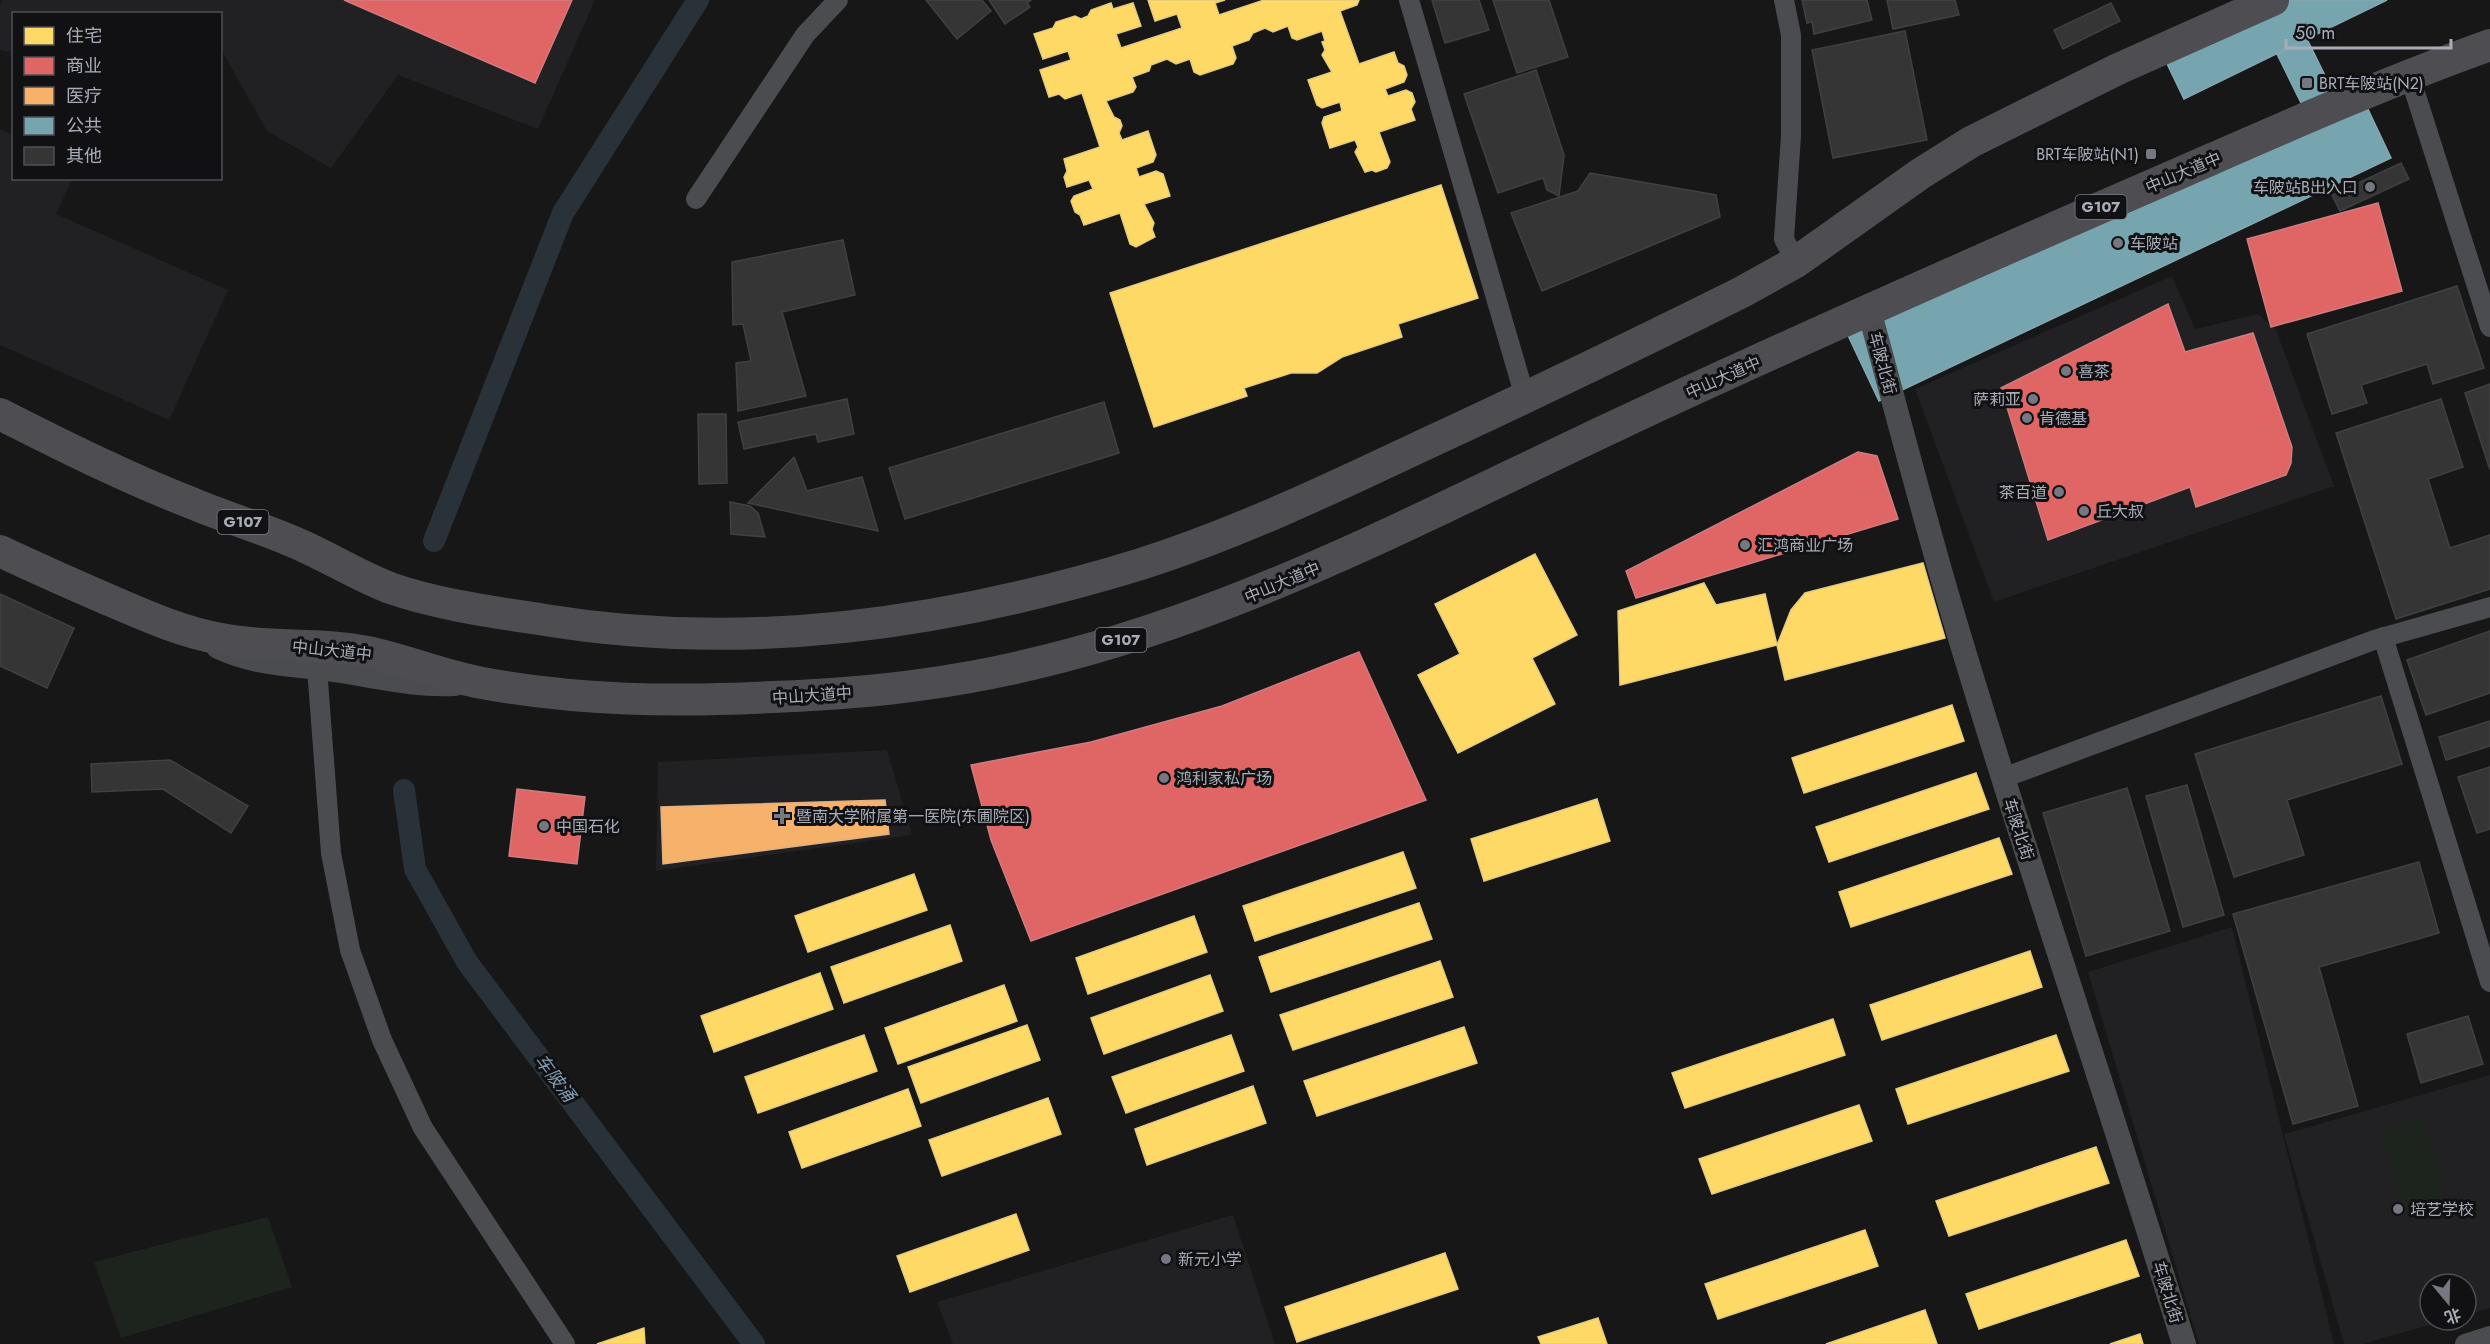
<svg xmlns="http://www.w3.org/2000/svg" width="2490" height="1344" font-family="Jost,'Noto Sans SC',sans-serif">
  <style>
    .built { fill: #212123 }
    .green { fill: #1d241e }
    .homes { fill: #ffd966; stroke: #e5cc7f; stroke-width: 1.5 }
    .shops { fill: #e06666; stroke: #cf7b7f; stroke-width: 1.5 }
    .health { fill: #f6b26b; stroke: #dfb082; stroke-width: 1.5 }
    .public { fill: #76a5af; stroke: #85a7b2; stroke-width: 1.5 }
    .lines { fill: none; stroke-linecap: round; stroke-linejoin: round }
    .canal { stroke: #2a3239; stroke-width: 22 }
    .building { fill: #353536; stroke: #3f4043; stroke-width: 1.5 }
    .minor { stroke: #4b4c50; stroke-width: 20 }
    .tertiary { stroke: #4b4c50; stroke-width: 24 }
    .trunk { stroke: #4e4e52; stroke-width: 32 }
    .poi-dot { fill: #757880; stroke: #111113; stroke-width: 2 }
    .labels { text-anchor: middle; stroke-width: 6; stroke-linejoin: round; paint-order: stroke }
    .shield { fill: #111113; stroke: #7b7e86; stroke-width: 1.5 }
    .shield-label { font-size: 15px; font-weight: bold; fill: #a8adb8 }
    .poi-label { font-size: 16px; fill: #a8adb8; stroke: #111113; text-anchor: start }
    .street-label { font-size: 16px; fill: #a8adb8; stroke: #111113 }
    .water-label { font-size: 18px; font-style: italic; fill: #7f9bb3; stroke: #111113 }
  </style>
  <rect width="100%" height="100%" fill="#171717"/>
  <g class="built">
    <path d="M2,0H595L538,129L398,75L331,168L267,131L221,49L220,14H14L13,52L0,50V6Z"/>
    <path d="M0,129L13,135L14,178L72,179L56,214L228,290L169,420L0,345Z"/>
    <path d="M2172,276L2195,329L2258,314L2276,330L2334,486L1994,602L1915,389Z"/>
    <path d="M887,750L912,835L656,871L658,762Z"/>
    <path d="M2232,927L2334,1344H2199L2088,972Z"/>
    <path d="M2490,1075V1308L2466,1315V1284H2430V1320H2447L2363,1344H2344L2284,1134Z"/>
    <path d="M1233,1215L1275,1344H953L937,1302Z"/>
  </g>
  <g class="green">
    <path d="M2422,1117L2448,1201L2403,1213L2379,1131Z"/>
    <path d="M268,1217L292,1287L121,1338L94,1262Z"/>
  </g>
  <g class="homes">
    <path d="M1148,0H1225L1215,3L1219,15L1264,0H1359L1357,5L1340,11L1359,64L1394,52L1398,63L1404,66L1407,75L1404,82L1385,89L1388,96L1406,90L1412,93L1415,102L1411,109L1415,120L1379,132L1390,162L1387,168L1376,172L1372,170L1365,172L1355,152L1358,147L1355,140L1330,148L1322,123L1324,117L1342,111L1340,102L1322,108L1317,105L1308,80L1332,72L1322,55L1325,50L1322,42L1325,41L1322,31L1297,40L1292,38L1288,26L1273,32L1265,28L1253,33L1249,40L1232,46L1236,58L1233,64L1200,75L1194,72L1190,59L1176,64L1167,59L1151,65L1149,71L1132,77L1136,87L1133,92L1106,101L1114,117L1120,120L1122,126L1119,133L1122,140L1148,131L1156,155L1153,162L1136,168L1139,177L1156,171L1163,174L1170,196L1144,204L1154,223L1152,229L1155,237L1136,247L1130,244L1120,213L1084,225L1080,215L1075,212L1071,201L1074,196L1093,189L1089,180L1067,187L1064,177L1067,171L1064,159L1100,147L1082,93L1065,99L1059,94L1049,97L1040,70L1071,60L1068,51L1043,59L1034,34L1053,28L1056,22L1075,16L1081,19L1088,16L1091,10L1111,3L1113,9L1133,3L1141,26L1116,34L1121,48L1182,28L1177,14L1155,21Z"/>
    <path d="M1441,185L1478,298L1398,324L1402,337L1342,357L1317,373H1291L1244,388L1247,396L1154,427L1110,293Z"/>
    <path d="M1535,554L1577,635L1532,658L1555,704L1458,753L1418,675L1460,654L1435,604Z"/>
    <path d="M1923,563L1945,638L1785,680L1777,645L1791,610L1805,593Z"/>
    <path d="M1704,583L1716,605L1765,594L1777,645L1620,685L1618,611Z"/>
    <path d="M1952,705L1964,741L1804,793L1792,758Z"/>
    <path d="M1976,773L1989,809L1829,862L1816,827Z"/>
    <path d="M1597,799L1610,841L1484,881L1471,839Z"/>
    <path d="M1999,838L2012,874L1851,927L1839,892Z"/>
    <path d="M1403,852L1416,888L1255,941L1243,906Z"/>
    <path d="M914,874L927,910L808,952L795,916Z"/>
    <path d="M1419,903L1432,939L1271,992L1259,957Z"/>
    <path d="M1194,916L1207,952L1088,994L1076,958Z"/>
    <path d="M950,925L962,961L844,1003L831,967Z"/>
    <path d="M2030,951L2042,987L1882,1040L1870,1005Z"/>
    <path d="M1440,961L1453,997L1293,1050L1280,1015Z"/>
    <path d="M820,973L833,1009L714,1052L701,1016Z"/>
    <path d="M1210,975L1223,1011L1104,1054L1091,1018Z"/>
    <path d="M1004,985L1017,1021L898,1064L885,1028Z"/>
    <path d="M1833,1019L1845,1055L1685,1108L1672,1073Z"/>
    <path d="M1027,1025L1040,1060L921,1103L908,1067Z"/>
    <path d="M1464,1027L1477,1063L1317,1116L1304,1081Z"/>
    <path d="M864,1035L877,1071L758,1113L745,1077Z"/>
    <path d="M1231,1035L1244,1071L1126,1113L1112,1077Z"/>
    <path d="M2056,1035L2069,1071L1908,1124L1896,1089Z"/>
    <path d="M1253,1086L1266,1123L1147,1165L1135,1129Z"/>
    <path d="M908,1089L921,1126L802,1168L789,1132Z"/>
    <path d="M1048,1098L1061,1134L942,1176L929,1140Z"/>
    <path d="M1859,1105L1872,1141L1712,1194L1699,1159Z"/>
    <path d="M2096,1147L2109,1183L1949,1236L1936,1201Z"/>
    <path d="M1016,1214L1029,1250L910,1292L897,1256Z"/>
    <path d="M1865,1230L1878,1266L1718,1319L1705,1284Z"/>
    <path d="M2126,1240L2139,1276L1979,1329L1966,1294Z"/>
    <path d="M1445,1253L1458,1289L1297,1342L1285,1307Z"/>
    <path d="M1925,1310L1937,1344H1826Z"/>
    <path d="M1598,1318L1607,1344H1541L1538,1337Z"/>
    <path d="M644,1328L645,1344H597Z"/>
    <path d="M2140,1334L2143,1344H2110Z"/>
  </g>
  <g class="shops">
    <path d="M344,0H572L535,83Z"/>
    <path d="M2378,203L2402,291L2271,327L2247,239Z"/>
    <path d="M2168,304L2185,352L2253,333L2292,447L2291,463L2286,475L2196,507L2190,487L2048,540L2001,388Z"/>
    <path d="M1858,452L1877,456L1898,519L1636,598L1626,571Z"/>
    <path d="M1359,652L1426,800L1031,941L991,840L971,765L1091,742L1222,706Z"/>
    <path d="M517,789L585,797L577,864L509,856Z"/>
  </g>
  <path class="health" d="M885,800L889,834L663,864L661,807Z"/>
  <g class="public">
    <path d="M2255,0H2387L2184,99L2159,47Z"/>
    <path d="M2307,39L2335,96L2305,111L2277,54Z"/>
    <path d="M2357,86L2391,158L1879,401L1845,329Z"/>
  </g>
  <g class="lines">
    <g class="canal">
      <path d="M434,541L563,213L698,0"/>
      <path d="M404,790L415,869L467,962L754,1344"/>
    </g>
  </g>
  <g class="building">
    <path d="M926,0H982L991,11L957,39Z"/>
    <path d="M989,0H1031L1027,3L1030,7L1005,24Z"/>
    <path d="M1432,0H1479L1489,30L1445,43Z"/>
    <path d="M1493,0H1549L1568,57L1517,73Z"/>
    <path d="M1802,0H1867L1872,20L1814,34L1812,22L1807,23Z"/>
    <path d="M1887,0H1955L1959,15L1893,29Z"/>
    <path d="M2111,3L2120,21L2063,49L2054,30Z"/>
    <path d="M1905,31L1927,140L1833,158L1812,50Z"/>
    <path d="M1536,70L1564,155L1559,196L1547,190L1543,178L1498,193L1464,94Z"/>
    <path d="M2401,163L2409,179L2340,211L2332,195Z"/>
    <path d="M1590,173L1716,195L1720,217L1542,291L1511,213L1578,191Z"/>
    <path d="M843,240L855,295L782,312L806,396L738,411L736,363L751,361L743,324L733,325L732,262Z"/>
    <path d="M2457,286L2484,368L2433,384L2427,364L2361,385L2367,403L2332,414L2307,334Z"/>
    <path d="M2490,384V470L2465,393Z"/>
    <path d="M847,399L854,434L818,442L816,434L744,449L738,422Z"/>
    <path d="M2441,399L2463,467L2428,479L2450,548L2490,535V589L2396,619L2336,433Z"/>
    <path d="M1104,402L1119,453L905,519L889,468Z"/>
    <path d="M698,414H726L727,483L699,484Z"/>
    <path d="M794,457L807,491L862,477L878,531L748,503Z"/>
    <path d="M730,502L750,506L758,513L765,537L731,534Z"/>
    <path d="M0,594L74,628L47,688L0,666Z"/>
    <path d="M2490,631V693L2426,715L2407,660Z"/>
    <path d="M2381,696L2402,764L2287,800L2304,855L2234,877L2195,754Z"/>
    <path d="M2490,721V746L2446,760L2439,737Z"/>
    <path d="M170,760L248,806L231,833L163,789L92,792L91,764Z"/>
    <path d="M2490,767V829L2477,833L2458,777Z"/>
    <path d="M2187,785L2224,915L2183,927L2146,796Z"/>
    <path d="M2127,788L2170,931L2086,956L2043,813Z"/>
    <path d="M2419,862L2439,933L2319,967L2358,1106L2293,1124L2233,914Z"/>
    <path d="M2468,1016L2483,1064L2421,1083L2407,1034Z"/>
  </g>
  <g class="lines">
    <g class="minor">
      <path d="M1409,0L1525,397"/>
      <path d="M1784,0L1791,35V136L1784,239L1796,262"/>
      <path d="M2409,74L2490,327"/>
      <path d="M696,199L805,35L838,0"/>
      <path d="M2383,637L2490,982"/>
      <path d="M317,668L331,853L350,950L382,1040L423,1128L565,1344"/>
      <path d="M2003,778L2374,640L2490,607"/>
      <path d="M2465,1344L2490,1336"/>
    </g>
    <g class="tertiary">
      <path d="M1869,310C1896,409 1922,510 1951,608C2024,855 2108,1098 2184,1344"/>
      <path d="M218,647C258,666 298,664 340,671C379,677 415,686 455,684"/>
    </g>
    <g class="trunk">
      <path d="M0,414C63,446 127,478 194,504C225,517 258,527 289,540C324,554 356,575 390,588C439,605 494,612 545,620C747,653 946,624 1141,564C1235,534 1326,491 1415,449C1525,398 1634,346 1742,292L1796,262L1920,174L1971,142L2118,69L2273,0"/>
      <path d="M0,551C36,568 72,584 109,600C146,616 182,632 221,639C269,649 319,642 367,652C406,660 443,676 482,683C579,701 675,702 773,697C822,695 871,692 919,685C1171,652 1387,533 1613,427C1785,346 1960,269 2134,193C2252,142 2369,88 2490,45"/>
    </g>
  </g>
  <g class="poi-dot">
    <rect x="2301" y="77" width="12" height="12" rx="3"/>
    <rect x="2145" y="148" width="12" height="12" rx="3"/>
    <circle cx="2370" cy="187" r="6"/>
    <circle cx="2118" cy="243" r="6"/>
    <circle cx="2066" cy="371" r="6"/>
    <circle cx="2033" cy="399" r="6"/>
    <circle cx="2027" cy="418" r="6"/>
    <circle cx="2059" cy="492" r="6"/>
    <circle cx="2084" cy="511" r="6"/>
    <circle cx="1745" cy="545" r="6"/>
    <circle cx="1164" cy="778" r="6"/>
    <path d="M779 807h6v6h6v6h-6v6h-6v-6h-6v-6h6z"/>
    <circle cx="544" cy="826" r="6"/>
    <circle cx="2398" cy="1209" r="6"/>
    <circle cx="1166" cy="1259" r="6"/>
  </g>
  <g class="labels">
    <g class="shield">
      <rect x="2075.5" y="195" width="51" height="24" rx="4.5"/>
      <rect x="217.5" y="510" width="51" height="24" rx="4.5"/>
      <rect x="1095.5" y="628" width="51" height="24" rx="4.5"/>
    </g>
    <g class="shield-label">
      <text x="2101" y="212">G107</text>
      <text x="243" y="527">G107</text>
      <text x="1121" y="645">G107</text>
    </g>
    <g class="poi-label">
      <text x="2319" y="89">BRT车陂站(N2)</text>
      <text x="2139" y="160" text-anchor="end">BRT车陂站(N1)</text>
      <text x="2358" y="193" text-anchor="end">车陂站B出入口</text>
      <text x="2130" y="249">车陂站</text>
      <text x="2078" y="377">喜茶</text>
      <text x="2021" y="405" text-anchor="end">萨莉亚</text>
      <text x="2039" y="424">肯德基</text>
      <text x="2047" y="498" text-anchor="end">茶百道</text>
      <text x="2096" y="517">丘大叔</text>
      <text x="1757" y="551">汇鸿商业广场</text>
      <text x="1176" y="784">鸿利家私广场</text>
      <text x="796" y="822">暨南大学附属第一医院(东圃院区)</text>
      <text x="556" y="832">中国石化</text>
      <text x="2410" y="1215">培艺学校</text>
      <text x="1178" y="1265">新元小学</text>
    </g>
    <g class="street-label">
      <text transform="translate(2183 172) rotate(-23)" y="6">中山大道中</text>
      <text transform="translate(1883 363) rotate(75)" y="6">车陂北街</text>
      <text transform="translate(1723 377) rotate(-24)" y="6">中山大道中</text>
      <text transform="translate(1282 582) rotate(-23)" y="6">中山大道中</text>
      <text transform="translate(332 650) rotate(6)" y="6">中山大道中</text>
      <text transform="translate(812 695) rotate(-4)" y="6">中山大道中</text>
      <text transform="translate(2019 829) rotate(72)" y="6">车陂北街</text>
      <text transform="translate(2168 1292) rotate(73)" y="6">车陂北街</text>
    </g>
    <g class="water-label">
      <text transform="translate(555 1078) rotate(53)" y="6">车陂涌</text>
    </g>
  </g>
  <rect x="12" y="12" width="210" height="168" fill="#111113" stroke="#4d4f55" stroke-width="1.5"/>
  <rect x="24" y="27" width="30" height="18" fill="#ffd966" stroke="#4d4f55" stroke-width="1.5"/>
  <text x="66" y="42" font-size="18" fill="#a8adb8">住宅</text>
  <rect x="24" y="57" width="30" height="18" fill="#e06666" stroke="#4d4f55" stroke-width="1.5"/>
  <text x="66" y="72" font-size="18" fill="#a8adb8">商业</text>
  <rect x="24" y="87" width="30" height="18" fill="#f6b26b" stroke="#4d4f55" stroke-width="1.5"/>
  <text x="66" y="102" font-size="18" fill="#a8adb8">医疗</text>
  <rect x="24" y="117" width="30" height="18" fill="#76a5af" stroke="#4d4f55" stroke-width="1.5"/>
  <text x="66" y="132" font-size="18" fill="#a8adb8">公共</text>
  <rect x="24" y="147" width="30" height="18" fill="#353536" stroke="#4d4f55" stroke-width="1.5"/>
  <text x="66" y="162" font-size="18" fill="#a8adb8">其他</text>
  <g transform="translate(2448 1302) rotate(161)"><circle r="28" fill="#111113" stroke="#4d4f55" stroke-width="1.5"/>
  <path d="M0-4.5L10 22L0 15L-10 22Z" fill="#757880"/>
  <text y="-9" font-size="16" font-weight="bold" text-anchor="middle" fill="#a8adb8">北</text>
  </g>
  <path d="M2286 39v9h165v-9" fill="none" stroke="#a8adb8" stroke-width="3"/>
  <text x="2295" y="39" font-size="18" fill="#a8adb8" stroke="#111113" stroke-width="4.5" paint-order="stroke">50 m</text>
</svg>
